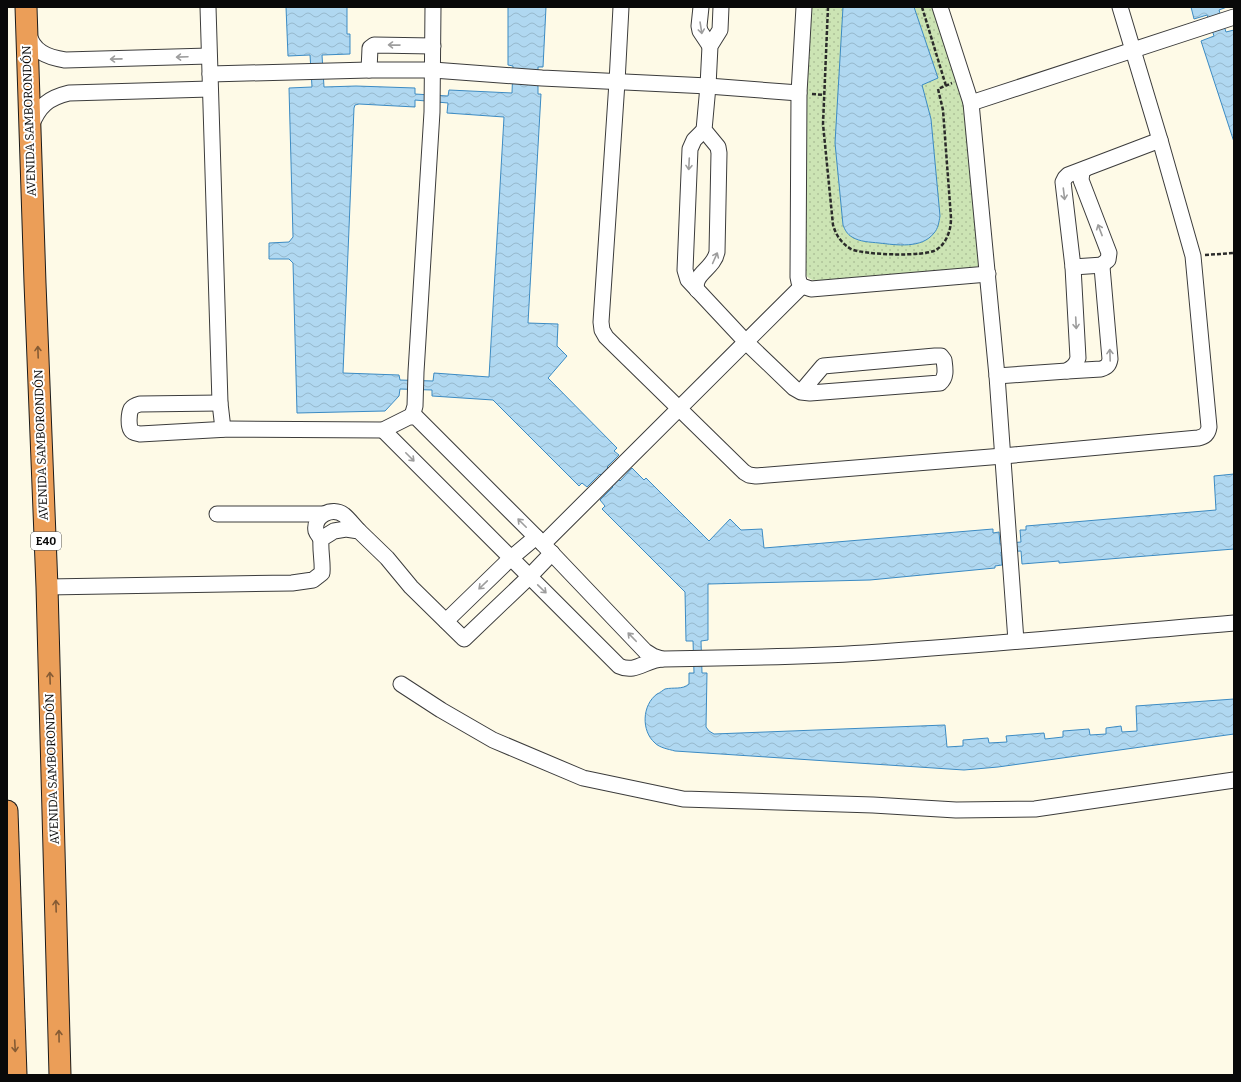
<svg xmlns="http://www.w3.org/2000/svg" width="1241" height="1082" font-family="Bitter,serif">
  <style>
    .park { fill: url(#park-dots) }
    .water { fill: url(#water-waves); stroke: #3c8bc3; fill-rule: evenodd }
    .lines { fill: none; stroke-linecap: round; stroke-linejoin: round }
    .minor-casing { stroke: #3c3c3c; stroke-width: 17 }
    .highway-casing { stroke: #1a1a1a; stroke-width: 23 }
    .path { stroke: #2b2b2b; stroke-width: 2.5; stroke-dasharray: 4 2; stroke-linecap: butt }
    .minor { stroke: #fff; stroke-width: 15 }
    .highway { stroke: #eb9e58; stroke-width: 21 }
    .oneway { stroke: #9d9d9d }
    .oneway2 { stroke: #855b34 }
    .labels { text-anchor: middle; stroke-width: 4; stroke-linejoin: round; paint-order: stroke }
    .shield { fill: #fff; stroke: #535353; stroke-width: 1 }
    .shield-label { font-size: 11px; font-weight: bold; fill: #090909 }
    .street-label { font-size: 12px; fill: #090909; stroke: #fff }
  </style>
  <defs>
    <pattern id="park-dots" width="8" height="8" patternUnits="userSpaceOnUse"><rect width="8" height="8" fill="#cce4b4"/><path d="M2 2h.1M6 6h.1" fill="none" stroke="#aec299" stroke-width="1.8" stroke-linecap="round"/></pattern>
    <pattern id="water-waves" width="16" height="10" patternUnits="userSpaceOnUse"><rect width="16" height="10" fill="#b0d8f1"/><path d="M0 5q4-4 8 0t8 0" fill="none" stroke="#96b8cd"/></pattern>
  </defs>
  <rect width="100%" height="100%" fill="#fefae7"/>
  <path class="park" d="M810,7H934L968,119L981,262L978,266L973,268L818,282C811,280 807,278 804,272L806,100Z"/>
  <g class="water">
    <path d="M286,7H347V34H350V54L322,55L324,87L356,86L415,88V94L448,96L449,90L512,93L513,66L508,65V7H546L543,67H538V94H541L528,323L558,324L557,346L567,356L548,378L617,448L614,451L619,455L607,467L620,481L632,468L644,480L646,478L709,541L730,519L741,530L762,529L764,548L993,529V533L999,532L1000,544L1021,542L1020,530H1026V526L1216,510L1214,476L1234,474V549L1059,563V561L1022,564L1021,551L1001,552L1002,565L995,566V568L870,580L708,584V640L701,641L702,673H707L706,727L709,731L714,734L945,725L947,747L963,746V740L988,738L989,743L1007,742L1006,736L1044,733L1045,739L1063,737V731L1089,729L1090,735L1106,734V728L1121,726L1122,732L1137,731L1136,706L1234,699V734L998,767L964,770L675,751C668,749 660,748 655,743C641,731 642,705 657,694C660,693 663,690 665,689C674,687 682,690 689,684V673H694L693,641H686L685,592L602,509L605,506L600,500L613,487L600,474L587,487L582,483L579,486L493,400L432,396V390L400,389L399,396L385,411L297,413L293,263L289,259H269V243L289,242L293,237L289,88L312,87L310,55L288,56ZM415,100L448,103L447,113L504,117L489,377L434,373L433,381L400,380L399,375L343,373L354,108L355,105L359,104L415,107Z"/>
    <path d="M843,7H914L938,78L922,85L931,119L940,216C939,222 938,229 934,233C922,249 896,245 879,243C870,242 860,242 852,237C847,234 845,230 843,225L835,143Z"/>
    <path d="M1191,7H1227L1219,10L1226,32L1234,30V142L1201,41L1214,36L1207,15L1194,19Z"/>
  </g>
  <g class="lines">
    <defs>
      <g id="minor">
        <path d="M208,7L220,403L223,429"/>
        <path d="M621,7L617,82L601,322L602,330L606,337L744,472L749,475L756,476L1003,456L1198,438C1204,437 1208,434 1209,427L1193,256L1160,140L1120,7"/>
        <path d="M701,7L699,26L700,31L710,46"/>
        <path d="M804,7L799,93L798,277L799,282L802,286L811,289L988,274"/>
        <path d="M940,7L971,103L997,376L1016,641"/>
        <path d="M28,32C33,52 47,57 65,60L209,56"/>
        <path d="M369,70L370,48L374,45L433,46"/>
        <path d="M210,74L369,70H433L542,78L708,86L799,93"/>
        <path d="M971,103L1234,17"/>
        <path d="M31,126C39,106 48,98 69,93L210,89"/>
        <path d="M704,130L694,140L690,149L685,270L688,280L746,342L794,388L801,392L810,393L940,383C947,377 945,368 944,360L941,356H935L823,366L801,392"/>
        <path d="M1073,267L1103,265"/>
        <path d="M697,290C692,274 714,269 717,252L719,153L718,147L704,130L708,86L710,46L720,30L721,7"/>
        <path d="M1067,371C1073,367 1076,365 1078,358L1073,267L1063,182L1065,178L1068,175L1160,140"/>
        <path d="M997,376L1067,371L1101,369C1107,367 1109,365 1110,359L1102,267L1104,263L1108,260L1109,253L1081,180L1082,172L1085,169"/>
        <path d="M220,403L140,404C136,405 133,406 131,409C129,413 128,425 131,430C133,433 136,433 140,434L229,429L383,430L409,417H416L543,544L645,651L653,656L662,659"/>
        <path d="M412,416L415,406L416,372L432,112L433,7"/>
        <path d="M383,430L619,666C636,674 646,659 664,659C731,658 798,657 865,653C988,645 1111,633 1234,623"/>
        <path d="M217,514H323"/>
        <path d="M321,539C320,537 317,534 316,531C313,516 332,506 344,515C349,519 354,526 359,531"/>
        <path d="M543,544L802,286"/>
        <path d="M47,587L292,583L313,580L322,573C323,562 320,551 321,539L334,531L346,529L359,531L387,558L411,587L464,639L529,577L552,553"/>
        <path d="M446,621L511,558L536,537"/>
        <path d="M401,684L441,710L493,740L583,778L683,799L873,805L956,810L1035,809L1234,780"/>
      </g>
      <g id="highway">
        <path d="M26,7L35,283L47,587L60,1075"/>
        <path d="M7,811L16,1075"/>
      </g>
    </defs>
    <use href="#minor" class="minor-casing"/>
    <use href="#highway" class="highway-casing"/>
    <g class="path">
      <path d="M828,7L823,124L833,225C836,235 841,243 851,249C863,255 924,257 936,250C947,243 951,230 951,218L943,110L938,89L952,83"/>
      <path d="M922,7L946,86"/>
      <path d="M812,94L824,95"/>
      <path d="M1205,255L1234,253"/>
    </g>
    <use href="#minor" class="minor"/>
    <use href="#highway" class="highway"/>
  </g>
  <defs><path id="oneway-shaft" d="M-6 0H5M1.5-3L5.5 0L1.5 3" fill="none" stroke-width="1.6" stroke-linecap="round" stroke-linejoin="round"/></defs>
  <g class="oneway">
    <use href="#oneway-shaft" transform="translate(701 28) rotate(81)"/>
    <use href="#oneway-shaft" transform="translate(394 45) rotate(-179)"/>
    <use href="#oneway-shaft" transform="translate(182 57) rotate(178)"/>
    <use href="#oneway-shaft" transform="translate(116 59) rotate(179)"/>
    <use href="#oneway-shaft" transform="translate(689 164) rotate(93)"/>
    <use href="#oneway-shaft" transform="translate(1064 194) rotate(83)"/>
    <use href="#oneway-shaft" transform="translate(1100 230) rotate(-111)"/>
    <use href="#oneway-shaft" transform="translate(715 258) rotate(-66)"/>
    <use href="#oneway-shaft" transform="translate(1076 323) rotate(87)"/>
    <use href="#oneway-shaft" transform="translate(1110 355) rotate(-92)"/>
    <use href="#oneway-shaft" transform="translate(410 457) rotate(45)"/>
    <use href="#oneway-shaft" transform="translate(522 523) rotate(-135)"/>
    <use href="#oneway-shaft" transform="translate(483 585) rotate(136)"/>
    <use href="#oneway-shaft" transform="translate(542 589) rotate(44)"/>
    <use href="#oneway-shaft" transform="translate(632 637) rotate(-134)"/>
  </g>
  <g class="oneway2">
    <use href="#oneway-shaft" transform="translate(38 352) rotate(-92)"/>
    <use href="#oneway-shaft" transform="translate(50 678) rotate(-92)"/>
    <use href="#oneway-shaft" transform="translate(56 906) rotate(-92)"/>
    <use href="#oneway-shaft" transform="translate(59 1036) rotate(-91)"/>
    <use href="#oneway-shaft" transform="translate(15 1046) rotate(87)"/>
  </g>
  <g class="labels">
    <rect class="shield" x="31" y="532" width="30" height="18" rx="3"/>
    <g class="shield-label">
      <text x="46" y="545">E40</text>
    </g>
    <g class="street-label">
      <text transform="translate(29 121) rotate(-92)" y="4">AVENIDA SAMBORONDÓN</text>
      <text transform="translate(41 445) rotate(-92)" y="4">AVENIDA SAMBORONDÓN</text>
      <text transform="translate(52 769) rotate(-92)" y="4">AVENIDA SAMBORONDÓN</text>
    </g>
  </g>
  <rect width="1241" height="1082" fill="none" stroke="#090909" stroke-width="16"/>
</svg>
